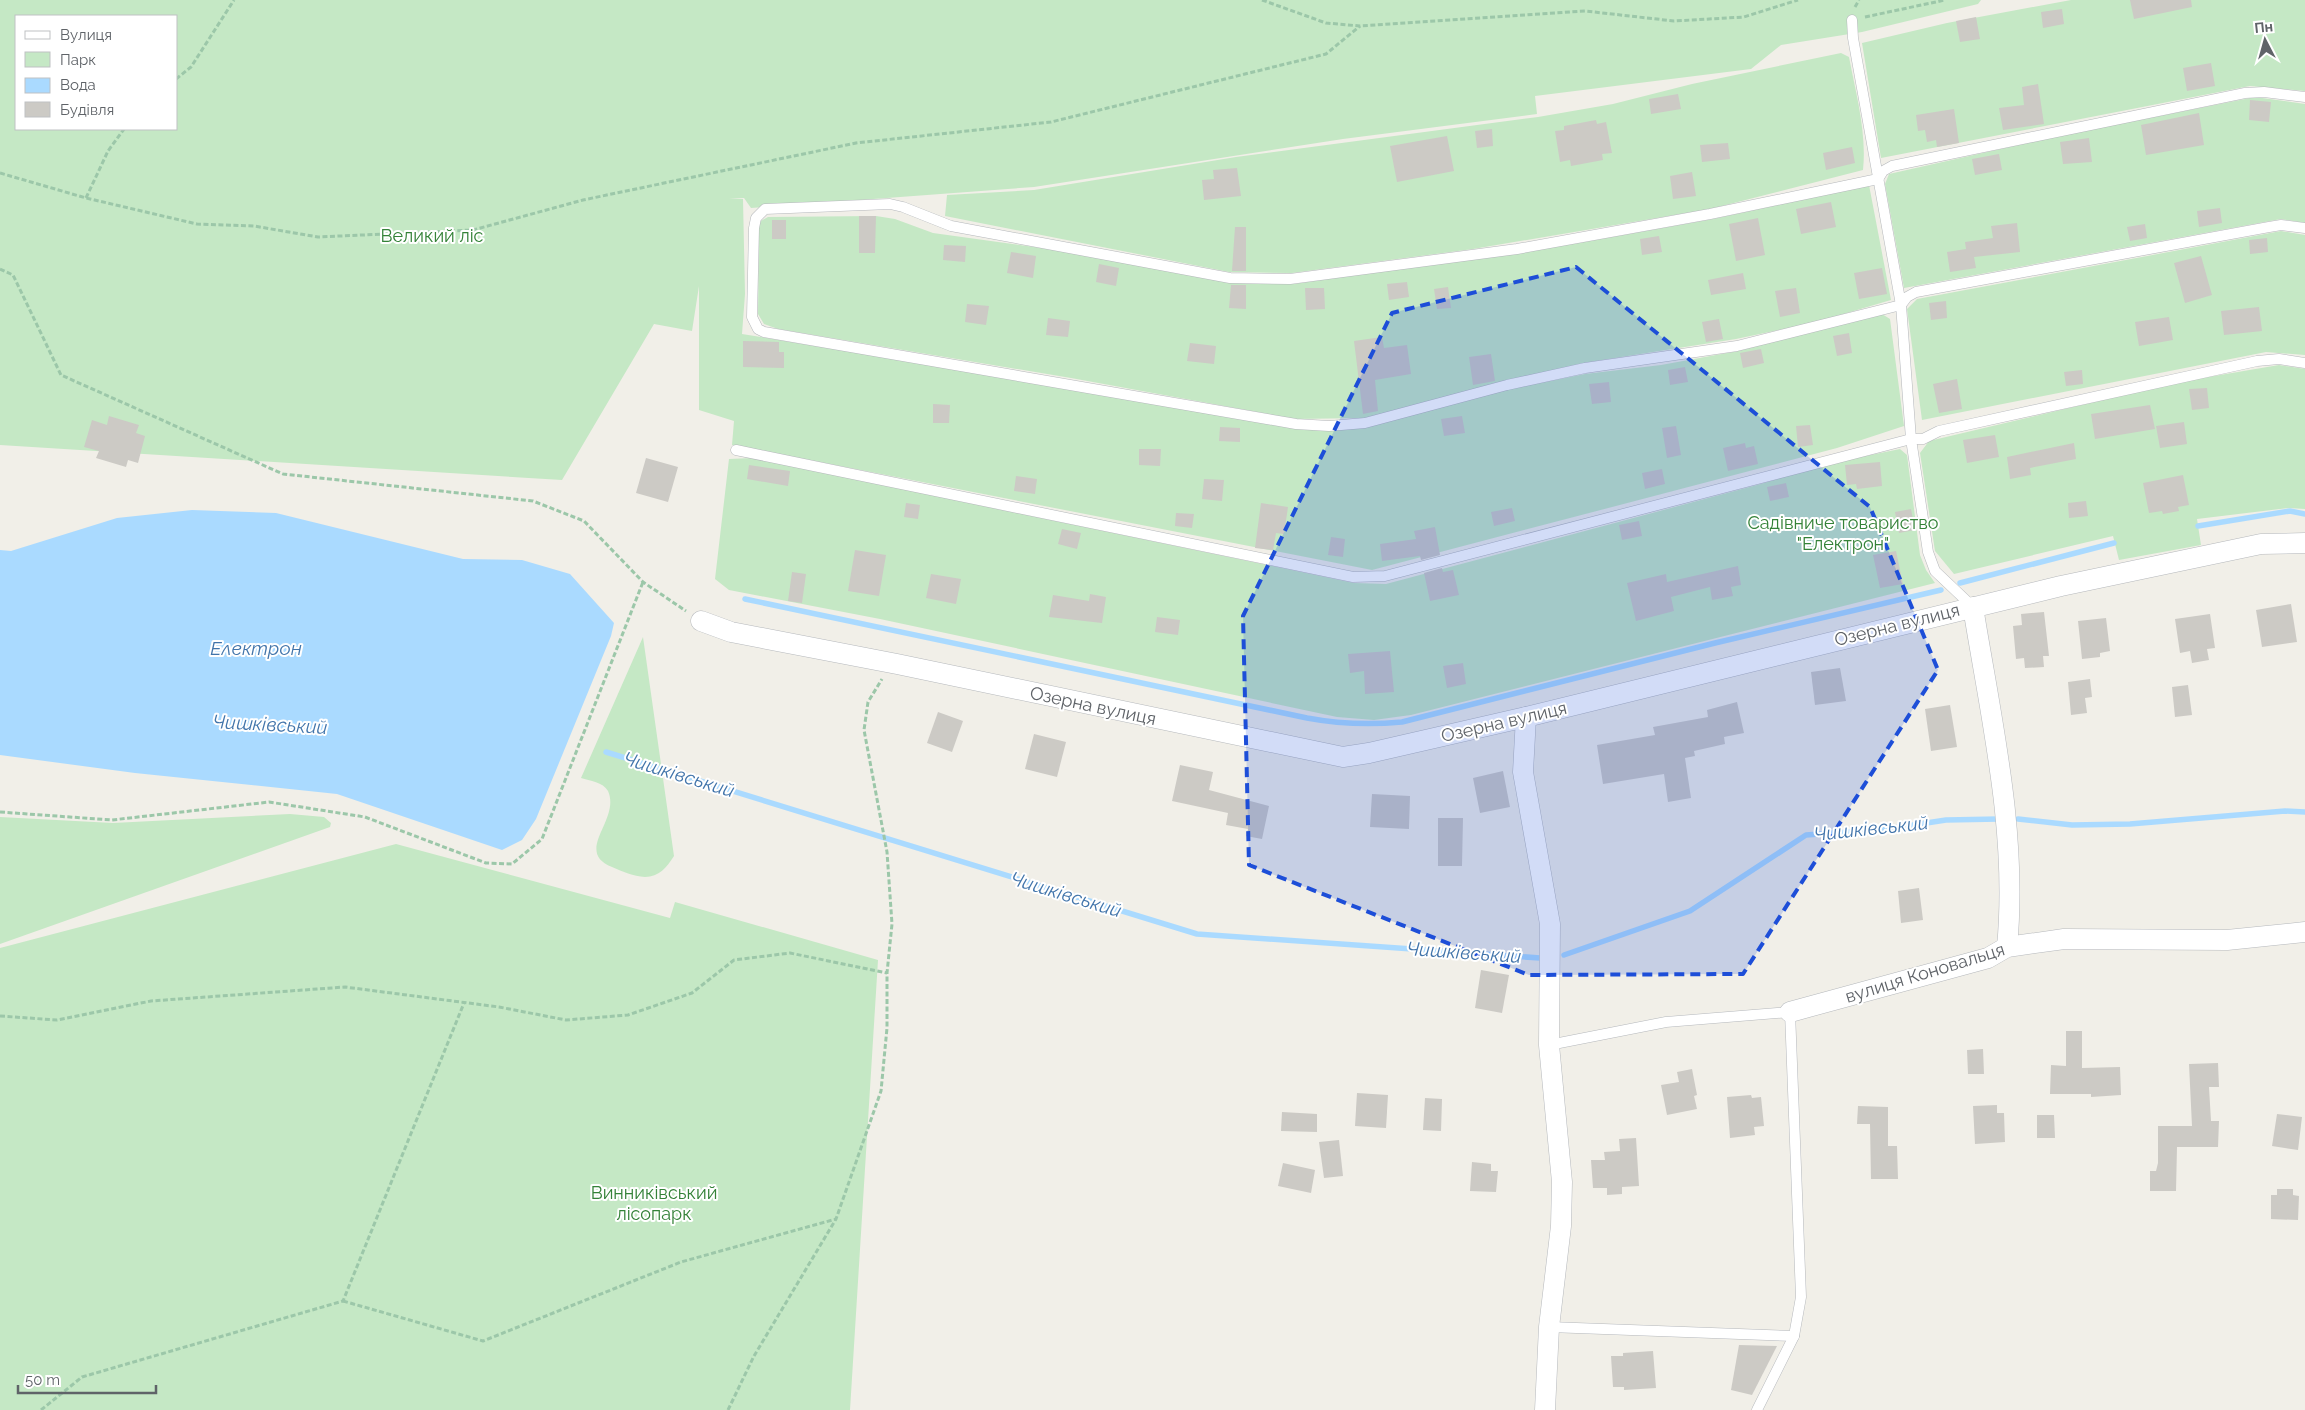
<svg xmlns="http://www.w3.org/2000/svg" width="2305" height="1410" font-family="Raleway,sans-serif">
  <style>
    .green { fill: #c5e8c5; fill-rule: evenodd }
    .water { fill: #aadaff }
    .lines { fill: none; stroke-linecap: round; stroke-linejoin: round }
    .stream { stroke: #aadaff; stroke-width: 5.5 }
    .building { fill: #cccac5 }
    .service-casing { stroke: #b5b8bc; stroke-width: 11 }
    .minor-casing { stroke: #b5b8bc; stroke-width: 21 }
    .path { stroke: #9cc7a9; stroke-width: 3; stroke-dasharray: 5 2.5; stroke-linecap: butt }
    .service { stroke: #fff; stroke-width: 10 }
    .minor { stroke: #fff; stroke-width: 20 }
    .marked { fill: #1d4ed8; fill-opacity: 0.2; stroke: #1d4ed8; stroke-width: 4; stroke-dasharray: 10 6; stroke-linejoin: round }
    .labels { text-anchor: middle; stroke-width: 4; stroke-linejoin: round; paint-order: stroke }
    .park-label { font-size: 18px; fill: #348238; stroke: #fff }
    .street-label { font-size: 18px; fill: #5f6368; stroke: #fff }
    .water-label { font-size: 19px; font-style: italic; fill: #4174aa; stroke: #fff }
  </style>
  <rect width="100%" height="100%" fill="#f1efe8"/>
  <g class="green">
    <path d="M0,0H1981L1978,4L1862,32L1781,45L1751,69L1535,96L1537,114L1343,139L1034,187L751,208L744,198L729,199H743L745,294L742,334L1331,431L1505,390L1585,374L1661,365L1738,351L1882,314L1890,319L1904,426L1837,448L1372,570L732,445L734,421L699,410V286L692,331L654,324L562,480L0,445ZM16,16H176V129H16Z"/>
    <path d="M2071,0H2305V91L2250,86L1881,158L1862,43L1947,23Z"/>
    <path d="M1841,53L1849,57C1856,94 1867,133 1863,170L1710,209L1473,249L1292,273L1229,272L945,216L947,195L1034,190L1236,157L1538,117L1613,104L1692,84Z"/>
    <path d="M2255,97L2305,104V223L2281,219L1904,288L1885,184L1889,174L2054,137Z"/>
    <path d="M1869,185L1891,300L1813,323L1736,339L1583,363L1364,418L1295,419L1071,378L778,329L764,324L758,314L759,222L768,217L876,216L895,219L933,233L1085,254L1223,281L1293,284L1567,245L1713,219Z"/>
    <path d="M2281,231L2305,235V355L2266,352L1922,420L1907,309L1917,299Z"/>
    <path d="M2279,365L2305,369V509L2289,508L2197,519L2201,545L2119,560L2113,536L1954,574L1935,551L1920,453L1929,441L2179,382Z"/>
    <path d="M1900,449L1907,455L1920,555L1926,570L1935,583L1411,715L1374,720L1337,717L880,619L729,590L715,579L729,459L752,458L1354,583L1386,584L1757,485L1831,463Z"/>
    <path d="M643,637L674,856C667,867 659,877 645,877C633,876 623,872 612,867C573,851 621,820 608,791C603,782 590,781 581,778Z"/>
    <path d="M290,814L324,817L331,823L330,827L0,944V817L113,823Z"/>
    <path d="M396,844L670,918L675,902L878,960L850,1410H0V948Z"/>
  </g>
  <path class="water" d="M192,510L276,513L463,559L522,560L570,574L614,623L611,636L536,819L522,840L502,850L337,794L135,773L0,755V550L11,551L117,518Z"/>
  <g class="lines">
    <g class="stream">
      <path d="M2198,526L2290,511L2305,514"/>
      <path d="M1960,583L2114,543"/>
      <path d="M745,599L1307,718C1339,724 1369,725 1402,722L1715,643L1941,590"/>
      <path d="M606,752L1197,934L1540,958"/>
      <path d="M2018,819L2072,825L2130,824L2285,811L2305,812"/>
      <path d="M1564,955L1690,911L1806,835L1887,829L1946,820L1999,819"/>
    </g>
  </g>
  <g class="building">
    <path d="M2130,0H2191L2192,7L2134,19Z"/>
    <path d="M2062,9L2064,24L2043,28L2041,12Z"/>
    <path d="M1976,17L1980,39L1960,42L1956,21Z"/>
    <path d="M2211,63L2215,86L2187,91L2183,68Z"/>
    <path d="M2038,84L2044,124L2003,130L1999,108L2024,105L2022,87Z"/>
    <path d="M1678,94L1681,109L1651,114L1649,99Z"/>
    <path d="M2250,100L2271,102L2269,122L2249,120Z"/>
    <path d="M1954,109L1959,143L1937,147L1936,140L1927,142L1925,130L1918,131L1916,115Z"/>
    <path d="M2199,113L2204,145L2146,155L2141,125Z"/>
    <path d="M1596,120L1597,124L1606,122L1612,153L1602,154L1603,160L1571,166L1570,160L1560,162L1555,131L1564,130V126Z"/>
    <path d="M1492,129L1493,146L1477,148L1475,131Z"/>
    <path d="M1447,136L1454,171L1397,182L1390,146Z"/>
    <path d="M2089,138L2092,162L2063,164L2060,142Z"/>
    <path d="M1728,143L1730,159L1702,162L1700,145Z"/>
    <path d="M1852,147L1855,163L1826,170L1823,153Z"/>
    <path d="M1999,154L2002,170L1975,175L1972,159Z"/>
    <path d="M1237,168L1241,196L1204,200L1202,180L1214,179L1213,170Z"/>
    <path d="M1692,172L1696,196L1673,199L1670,176Z"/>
    <path d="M1831,202L1836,227L1801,234L1796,209Z"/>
    <path d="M2220,208L2222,223L2199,227L2197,211Z"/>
    <path d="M859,216H876L875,253H859Z"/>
    <path d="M1758,218L1765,255L1736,261L1729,224Z"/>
    <rect x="772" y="220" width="14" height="19"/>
    <path d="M2017,223L2020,252L1974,257L1976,268L1950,272L1947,252L1966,249L1965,242L1993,238L1991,226Z"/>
    <path d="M2145,224L2147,238L2130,241L2127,227Z"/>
    <path d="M1235,227H1246V271H1232Z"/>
    <path d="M1659,236L1662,252L1642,255L1640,239Z"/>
    <path d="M2267,238L2268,252L2250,254L2249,240Z"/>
    <path d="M944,245L966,246L965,262L943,260Z"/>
    <path d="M1011,252L1036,256L1033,278L1007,273Z"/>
    <path d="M2201,256L2212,295L2185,303L2174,263Z"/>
    <path d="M1099,264L1119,268L1116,286L1096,282Z"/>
    <path d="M1882,268L1887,294L1859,299L1854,273Z"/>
    <path d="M1743,273L1746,289L1711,295L1708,280Z"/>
    <path d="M1407,282L1409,297L1389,300L1387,284Z"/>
    <path d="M1231,285H1246V309L1229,308Z"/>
    <path d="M1448,287L1451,308L1437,309L1434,289Z"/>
    <path d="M1305,288H1324L1325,309L1306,310Z"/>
    <path d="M1796,288L1800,313L1780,317L1775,291Z"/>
    <path d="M1946,301L1947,318L1931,320L1929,303Z"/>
    <path d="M967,304L989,306L986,325L965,322Z"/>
    <path d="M2259,307L2262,331L2224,335L2221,311Z"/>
    <path d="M2169,317L2173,340L2139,346L2135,322Z"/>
    <path d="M1048,318L1070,321L1068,337L1046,335Z"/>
    <path d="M1719,319L1723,339L1706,342L1702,322Z"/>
    <path d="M1849,333L1852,353L1837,356L1833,336Z"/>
    <path d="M1382,337L1384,348L1407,345L1411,374L1375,380L1378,411L1363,414L1354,341Z"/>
    <path d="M743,341L779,342V352H784V368L743,367Z"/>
    <path d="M1190,343L1216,346L1214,364L1187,361Z"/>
    <path d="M1761,349L1764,363L1743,368L1740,353Z"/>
    <path d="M1491,354L1495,381L1473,385L1469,357Z"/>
    <path d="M1685,367L1688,382L1670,385L1668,370Z"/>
    <path d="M2082,370L2083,384L2066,386L2064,372Z"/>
    <path d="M1957,379L1962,409L1939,413L1933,384Z"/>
    <path d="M1609,382L1611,402L1592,404L1589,384Z"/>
    <path d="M2207,388L2209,408L2192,410L2189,389Z"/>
    <path d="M933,404L950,405L949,423H933Z"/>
    <path d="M2150,405L2155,429L2095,439L2091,414Z"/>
    <path d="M109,416L139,425L136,433L145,436L138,463L128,460L126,467L96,458L99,451L84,447L92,420L107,425Z"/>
    <path d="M1462,416L1465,433L1444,436L1441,419Z"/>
    <path d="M2184,422L2187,444L2160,448L2156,426Z"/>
    <path d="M1810,425L1813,445L1798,447L1796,426Z"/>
    <path d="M1676,426L1681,455L1667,458L1662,428Z"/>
    <path d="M1220,427L1240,428V442L1219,441Z"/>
    <path d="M1995,435L1999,457L1967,463L1963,440Z"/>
    <path d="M1745,443L1746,448L1754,446L1758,464L1728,471L1723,448Z"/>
    <path d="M2074,443L2076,459L2030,468L2031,475L2010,479L2007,457Z"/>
    <path d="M1139,449H1161L1160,466L1139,465Z"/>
    <path d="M646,458L678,467L668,502L636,493Z"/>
    <path d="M1880,462L1882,486L1857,489L1856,484L1847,485L1845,465Z"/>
    <path d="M749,465L790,471L788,486L747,479Z"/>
    <path d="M1662,469L1665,484L1645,489L1642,473Z"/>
    <path d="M2183,475L2189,505L2178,507L2179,511L2163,514L2162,511L2149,513L2143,483Z"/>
    <path d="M1016,476L1037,479L1035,494L1014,491Z"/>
    <path d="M1204,479L1224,480L1222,501L1202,499Z"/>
    <path d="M1786,483L1789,497L1770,501L1767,487Z"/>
    <path d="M2086,501L2088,516L2069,518L2068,503Z"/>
    <path d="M906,503L920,505L918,519L904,517Z"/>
    <path d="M1261,503L1288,507L1284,534L1276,533L1273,550L1255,548Z"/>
    <path d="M1512,508L1515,521L1494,526L1491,512Z"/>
    <path d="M1911,509L1915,530L1899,533L1895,512Z"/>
    <path d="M1176,513L1194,514L1192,528L1175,526Z"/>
    <path d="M1639,521L1642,536L1622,540L1619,525Z"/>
    <path d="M1435,527L1440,555L1421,560L1420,556L1382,561L1380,544L1416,539L1414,531Z"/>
    <path d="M1062,529L1081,533L1077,549L1058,544Z"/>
    <path d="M1331,537L1345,539L1343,557L1328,555Z"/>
    <path d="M855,550L886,555L879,596L848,591Z"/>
    <path d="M1896,551L1903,584L1880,588L1873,555Z"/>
    <path d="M1738,566L1741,585L1731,587L1733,596L1712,600L1710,587L1671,597L1674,611L1636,621L1627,583L1666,574L1667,582Z"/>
    <path d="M1442,568L1443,572L1453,570L1459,595L1430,601L1424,573Z"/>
    <path d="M792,572L806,574L802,603L788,601Z"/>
    <path d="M931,574L961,579L956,604L926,598Z"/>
    <path d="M1090,594L1106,597L1102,623L1049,617L1053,595L1089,601Z"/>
    <path d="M2291,604L2297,642L2262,647L2256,610Z"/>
    <path d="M2044,612L2049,656H2043L2044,667L2025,668L2024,658L2016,659L2013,626L2022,625L2021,614Z"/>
    <path d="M2210,614L2215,648L2207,649L2209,660L2192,663L2190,651L2180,653L2175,619Z"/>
    <path d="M1157,617L1180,620L1178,635L1155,632Z"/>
    <path d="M2106,618L2110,651L2100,653V657L2082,659L2078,621Z"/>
    <path d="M1390,651L1394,692L1365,694L1364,671L1350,673L1348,654Z"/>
    <path d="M1463,663L1466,684L1447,688L1443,666Z"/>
    <path d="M1840,668L1846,701L1815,705L1811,672Z"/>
    <path d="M2090,679L2092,697L2085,698L2087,713L2071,715L2068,682Z"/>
    <path d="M2188,685L2192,715L2175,717L2172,687Z"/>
    <path d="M1737,702L1744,733L1724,737L1725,744L1694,751L1695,756L1685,758L1691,798L1668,802L1664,774L1603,784L1597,745L1655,735L1653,727L1708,717L1707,710Z"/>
    <path d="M1950,705L1957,747L1931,751L1925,709Z"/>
    <path d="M938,712L963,721L952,752L927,743Z"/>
    <path d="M1034,734L1066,742L1057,777L1025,769Z"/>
    <path d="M1180,765L1213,772L1209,790L1269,806L1262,839L1246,836L1248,829L1226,825L1228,813L1172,801Z"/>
    <path d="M1503,771L1510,807L1480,813L1473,778Z"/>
    <path d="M1372,794L1410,796L1409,829L1370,827Z"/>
    <path d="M1438,818H1463L1462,866H1438Z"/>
    <path d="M1919,888L1923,920L1901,923L1898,891Z"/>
    <path d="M1481,970L1509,975L1502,1013L1475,1008Z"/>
    <path d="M2066,1031H2082V1068L2120,1067L2121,1095L2091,1097V1094H2050L2051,1065L2066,1066Z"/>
    <path d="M1983,1049L1984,1074H1968L1967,1050Z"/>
    <path d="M2218,1063L2219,1087H2209L2211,1121H2219L2218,1147H2177L2176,1191H2150V1171H2156L2158,1163V1126H2192L2189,1064Z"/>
    <path d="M1692,1069L1697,1095L1694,1096L1697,1109L1667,1115L1661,1085L1679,1082L1677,1072Z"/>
    <path d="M1357,1093L1388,1095L1386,1128L1355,1126Z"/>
    <path d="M1751,1095L1752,1098L1761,1097L1764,1126L1754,1127L1755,1135L1730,1138L1727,1097Z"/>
    <path d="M1425,1098L1442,1099L1441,1131L1423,1130Z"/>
    <path d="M1997,1105V1113H2004L2005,1142L1975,1144L1973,1106Z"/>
    <path d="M1858,1106L1888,1107V1146H1897L1898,1179H1871L1870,1124H1857Z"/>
    <path d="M1282,1112L1317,1114V1132L1281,1131Z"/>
    <path d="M2277,1114L2302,1117L2298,1150L2272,1146Z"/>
    <path d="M2037,1115H2054L2055,1138H2037Z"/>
    <path d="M1636,1138L1639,1186L1622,1187V1194L1607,1195V1188H1593L1591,1160H1605L1604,1152L1620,1151L1619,1139Z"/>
    <path d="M1339,1140L1343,1176L1324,1178L1319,1142Z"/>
    <path d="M1472,1162L1491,1164V1171H1498L1496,1192L1470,1191Z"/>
    <path d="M1283,1163L1315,1170L1311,1193L1278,1186Z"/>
    <path d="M2277,1189H2293V1195L2299,1196L2298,1220L2271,1219V1195H2277Z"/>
    <path d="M1739,1345L1777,1346L1752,1395L1731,1390Z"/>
    <path d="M1653,1351L1656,1388L1624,1390V1387H1613L1611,1356H1623V1353Z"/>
  </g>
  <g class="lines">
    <defs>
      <g id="service">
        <path d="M1852,20L1853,38L1901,305L1911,439L1928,552L1935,571L1973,607"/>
        <path d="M2305,97L2264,92L2245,93L1892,166L1883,171L1878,179L1710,214L1517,249L1290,279L1230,278L951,226L903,207L890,204L765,209L756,218L754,228L752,317L758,329L764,332L1296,424L1329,426L1365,423L1507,385L1585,368L1737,346L1901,305L1907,297L1916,292L2269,227L2281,225L2305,228"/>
        <path d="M736,450L1353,577L1385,576L1911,439H1923L1939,431L2257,361L2279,359L2305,363"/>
        <path d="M1549,1045L1666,1022L1790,1012L1801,1297L1794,1336L1757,1410"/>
        <path d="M1549,1327L1794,1336"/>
      </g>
      <g id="minor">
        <path d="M1973,607C1991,719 2018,833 2007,947"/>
        <path d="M701,621L731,632L897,664L1343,757L1369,753L1526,717L2061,586L2261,544L2305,543"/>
        <path d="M1526,717L1523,772L1550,924L1549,1045L1562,1182L1561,1226L1549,1327L1545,1410"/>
        <path d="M1790,1012L1988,958L2007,947L2064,939L2227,940L2305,932"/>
      </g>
    </defs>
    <use href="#service" class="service-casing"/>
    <use href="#minor" class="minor-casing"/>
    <g class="path">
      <path d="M1262,0L1326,23L1360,26L1585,11L1674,21L1744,17L1798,0"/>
      <path d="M1855,7L1859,0"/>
      <path d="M1865,17L1945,0"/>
      <path d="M176,79L191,67L234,0"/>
      <path d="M0,173L86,198L197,224L254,226L318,237L473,230L583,200L856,143L1051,122L1326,54L1360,26"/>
      <path d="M86,198L108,151L124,129"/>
      <path d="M0,269L13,275L61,375L283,474L533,501L584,521L643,582L686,611"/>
      <path d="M0,812L112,820L269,802L365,817L486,863L512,864L542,839L643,582"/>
      <path d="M0,1016L57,1020L151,1001L345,987L499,1007L566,1020L628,1015L692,993L734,960L790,953L887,973"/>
      <path d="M343,1301L483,1341L681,1262L836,1219"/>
      <path d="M41,1410L82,1377L343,1301L464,1003"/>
      <path d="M728,1410L754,1356L836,1219L881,1091L887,1028V973L892,924L887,852L864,730L868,702L882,679"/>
    </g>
    <use href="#service" class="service"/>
    <use href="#minor" class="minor"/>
  </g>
  <path class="marked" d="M1576,267L1870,507L1938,670L1743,974L1529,975L1249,865L1243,616L1392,313Z"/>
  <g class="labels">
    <g class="park-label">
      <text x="432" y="242">Великий ліс</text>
      <text x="1843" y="529">Садівниче товариство<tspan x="1843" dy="21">"Електрон"</tspan></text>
      <text x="654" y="1199">Винниківський<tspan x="654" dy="21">лісопарк</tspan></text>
    </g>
    <g class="street-label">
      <text transform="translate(1897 625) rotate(-14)" y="6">Озерна вулиця</text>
      <text transform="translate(1093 706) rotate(12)" y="6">Озерна вулиця</text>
      <text transform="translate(1504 722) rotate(-13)" y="6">Озерна вулиця</text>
      <text transform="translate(1925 973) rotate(-17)" y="6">вулиця Коновальця</text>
    </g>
    <g class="water-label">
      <text x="256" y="655">Електрон</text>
      <text transform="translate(270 724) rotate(3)" y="7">Чишківський</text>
      <text transform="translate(679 774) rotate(17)" y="7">Чишківський</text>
      <text transform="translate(1871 828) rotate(-6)" y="7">Чишківський</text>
      <text transform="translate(1066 894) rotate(17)" y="7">Чишківський</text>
      <text transform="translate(1464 952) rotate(4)" y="7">Чишківський</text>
    </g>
  </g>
  <rect x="15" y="15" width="162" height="115" fill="#ffffff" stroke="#bfc1c3"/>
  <rect x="25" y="31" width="25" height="8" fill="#ffffff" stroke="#bfc1c3"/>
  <text x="60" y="40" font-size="15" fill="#5f6368">Вулиця</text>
  <rect x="25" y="52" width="25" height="15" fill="#c5e8c5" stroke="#bfc1c3"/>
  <text x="60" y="65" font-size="15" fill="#5f6368">Парк</text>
  <rect x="25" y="78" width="25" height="15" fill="#aadaff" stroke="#bfc1c3"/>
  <text x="60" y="90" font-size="15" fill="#5f6368">Вода</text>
  <rect x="25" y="102" width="25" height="15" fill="#cccac5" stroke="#bfc1c3"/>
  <text x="60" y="115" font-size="15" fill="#5f6368">Будівля</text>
  <g transform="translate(2265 40) rotate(354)" stroke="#ffffff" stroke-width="4" paint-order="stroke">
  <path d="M0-4L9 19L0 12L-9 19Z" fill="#5f6368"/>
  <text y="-8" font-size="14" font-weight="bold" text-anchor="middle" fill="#5f6368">Пн</text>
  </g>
  <path d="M18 1385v8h138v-8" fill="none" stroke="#5f6368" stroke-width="2.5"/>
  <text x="25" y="1385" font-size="15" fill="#5f6368" stroke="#ffffff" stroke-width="4" paint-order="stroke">50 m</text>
</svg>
